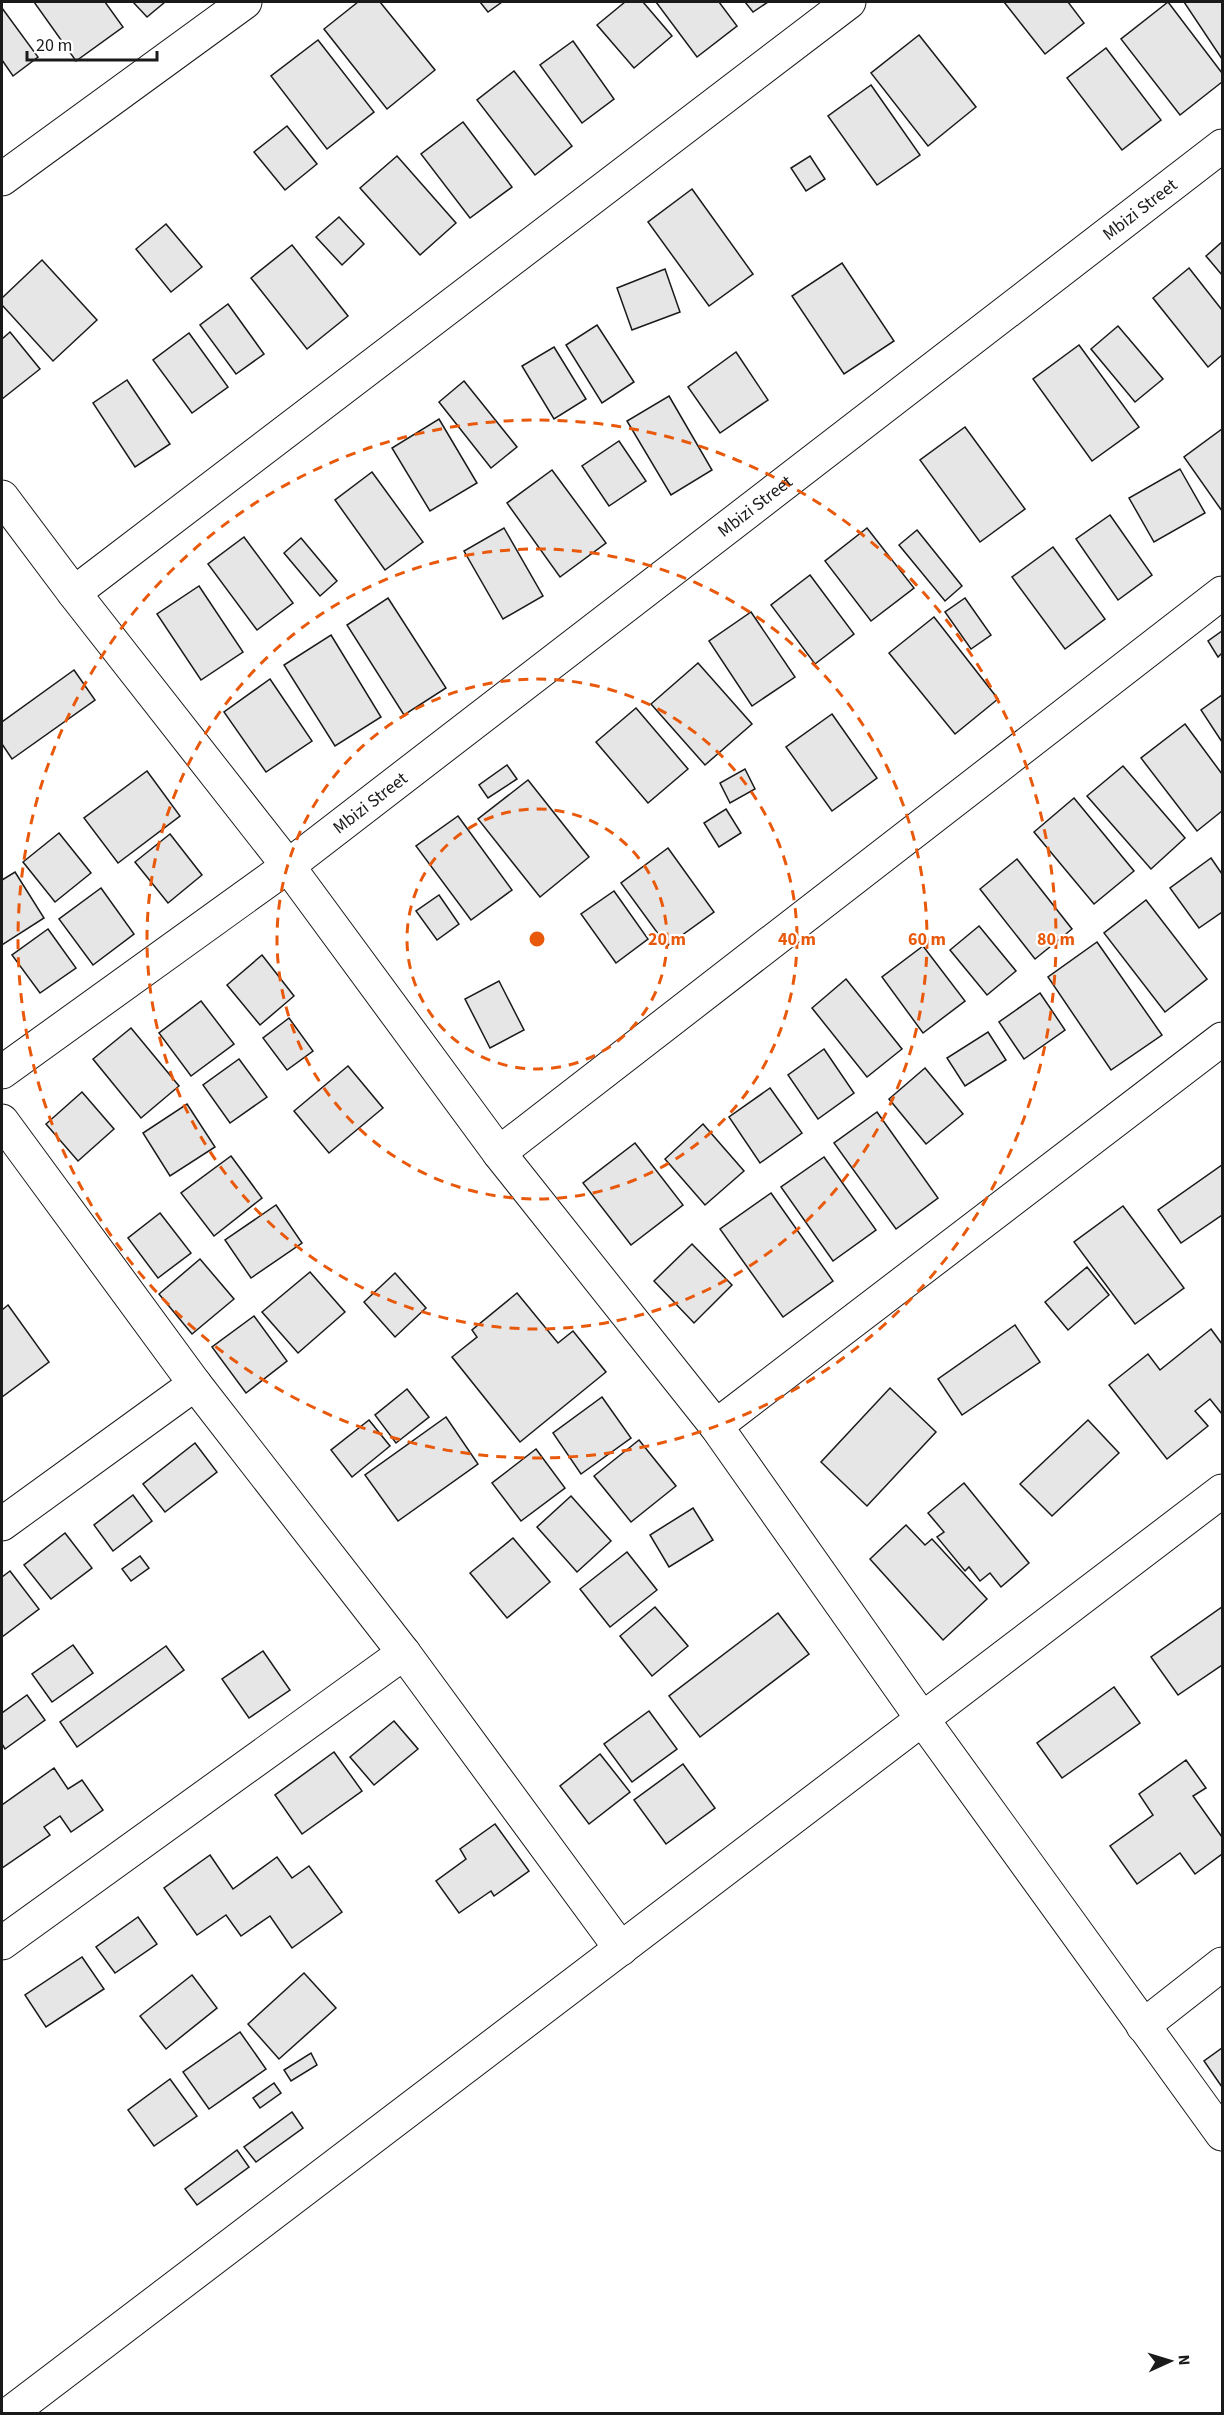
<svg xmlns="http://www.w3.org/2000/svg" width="1224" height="2415" font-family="'Source Sans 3',sans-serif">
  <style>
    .building { fill: #e6e6e6; stroke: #1a1a1a; stroke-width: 1.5 }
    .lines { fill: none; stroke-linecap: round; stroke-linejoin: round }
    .street-casing { stroke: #1a1a1a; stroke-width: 35 }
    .street { stroke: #fff; stroke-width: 33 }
    .ring { fill: none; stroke: #e8590c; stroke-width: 3; stroke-dasharray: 10 8 }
    .labels { text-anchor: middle; stroke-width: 4.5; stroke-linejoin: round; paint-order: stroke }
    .street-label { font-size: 18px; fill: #1a1a1a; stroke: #fff }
    .centre { fill: #e8590c; stroke: #fff; stroke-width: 3 }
    .ring-label { font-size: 18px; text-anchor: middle; font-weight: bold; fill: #e8590c; stroke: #fff; stroke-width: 4.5; stroke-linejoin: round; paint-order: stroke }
  </style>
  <rect width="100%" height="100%" fill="#fff"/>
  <g class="building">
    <path d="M34,2H105L123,27L76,61Z"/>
    <path d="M133,2H165L147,17Z"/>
    <path d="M358,2H380L435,70L387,109L324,29Z"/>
    <path d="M480,2H502L488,12Z"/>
    <path d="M625,2H643L672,36L634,68L597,25Z"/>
    <path d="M656,2H719L737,26L697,57Z"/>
    <path d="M745,2H768L753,12Z"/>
    <path d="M1004,2H1068L1084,23L1045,54Z"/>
    <path d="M1168,2L1222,73V82L1180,115L1121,39Z"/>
    <path d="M1184,2H1222V59Z"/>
    <path d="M2,8L38,57L13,76L2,60Z"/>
    <path d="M919,35L976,107L928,146L871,73Z"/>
    <path d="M318,40L374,112L327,149L271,76Z"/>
    <path d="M573,41L614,99L582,123L540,65Z"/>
    <path d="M1106,48L1161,120L1122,150L1067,78Z"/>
    <path d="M514,71L572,146L535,175L477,100Z"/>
    <path d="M871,85L920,155L877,185L828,116Z"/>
    <path d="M463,122L512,187L470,218L421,154Z"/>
    <path d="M287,126L317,164L285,190L254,152Z"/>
    <path d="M397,156L456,223L420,255L360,188Z"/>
    <path d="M810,156L825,179L806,191L791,168Z"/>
    <path d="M692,189L753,274L709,306L648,222Z"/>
    <path d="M339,217L364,244L342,265L316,237Z"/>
    <path d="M166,224L202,267L171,292L136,249Z"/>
    <path d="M1222,242V275L1206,256Z"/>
    <path d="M292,245L348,316L307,349L251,278Z"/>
    <path d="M42,260L97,320L53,361L2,305V298Z"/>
    <path d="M842,263L894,341L844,374L792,296Z"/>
    <path d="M1189,268L1222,310V355L1208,367L1153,298Z"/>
    <path d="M665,269L680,312L632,330L617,288Z"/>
    <path d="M228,304L264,354L236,374L200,325Z"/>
    <path d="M597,325L634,382L602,403L566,345Z"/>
    <path d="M1118,326L1163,379L1135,402L1091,349Z"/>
    <path d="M10,332L40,369L2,399V339Z"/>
    <path d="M189,333L228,387L192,413L153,360Z"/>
    <path d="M1079,345L1139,427L1092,461L1033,379Z"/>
    <path d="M554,347L586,399L554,419L522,366Z"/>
    <path d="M736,352L768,400L720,433L688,387Z"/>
    <path d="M127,380L170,444L135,467L93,403Z"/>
    <path d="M464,381L517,447L491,468L439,402Z"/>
    <path d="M669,396L712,470L671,495L627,421Z"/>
    <path d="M439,419L477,483L430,511L392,448Z"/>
    <path d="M965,427L1025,509L980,542L920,460Z"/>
    <path d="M1222,429V511L1184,457Z"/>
    <path d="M619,441L646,481L609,506L582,466Z"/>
    <path d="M1180,469L1205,513L1154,542L1129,498Z"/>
    <path d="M552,470L606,543L560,577L507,503Z"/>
    <path d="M372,472L423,542L385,570L335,500Z"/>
    <path d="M1110,515L1152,575L1118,600L1076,539Z"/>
    <path d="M504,528L543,596L503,619L464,551Z"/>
    <path d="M867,528L914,588L871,621L825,561Z"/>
    <path d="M917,530L962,586L945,601L899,545Z"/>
    <path d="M244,537L293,603L257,630L208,564Z"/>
    <path d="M301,538L337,581L320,596L284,553Z"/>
    <path d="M1053,547L1105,619L1065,649L1012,577Z"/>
    <path d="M810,575L854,634L815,664L771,605Z"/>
    <path d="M199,586L243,652L201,680L157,614Z"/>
    <path d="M388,598L446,688L404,715L347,625Z"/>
    <path d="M965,598L991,635L971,649L945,612Z"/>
    <path d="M751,612L795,677L752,706L709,641Z"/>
    <path d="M934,617L998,699L955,734L889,653Z"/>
    <path d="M1222,631V653L1218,657L1208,641Z"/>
    <path d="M331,635L381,717L335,746L284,665Z"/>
    <path d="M698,663L752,724L705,765L651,704Z"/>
    <path d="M74,670L95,700L12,759L2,744V722Z"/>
    <path d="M270,679L312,741L266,772L224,712Z"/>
    <path d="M1222,695V742L1201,710Z"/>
    <path d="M636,708L688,769L648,803L596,742Z"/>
    <path d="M832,714L877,778L832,811L786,747Z"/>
    <path d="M1185,724L1222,774V811L1197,831L1141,758Z"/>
    <path d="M507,765L517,779L488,798L479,785Z"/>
    <path d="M1123,766L1185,838L1151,869L1087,796Z"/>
    <path d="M745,769L755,789L730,803L720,783Z"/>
    <path d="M147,771L180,816L118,863L84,818Z"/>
    <path d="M528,780L589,857L540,897L478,819Z"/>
    <path d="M1074,798L1134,871L1094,904L1034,832Z"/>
    <path d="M726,809L741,833L719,847L704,823Z"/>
    <path d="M458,816L512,890L471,920L416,846Z"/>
    <path d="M59,833L91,873L55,902L23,862Z"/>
    <path d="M170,834L202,875L168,903L135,862Z"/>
    <path d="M668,848L714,912L667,946L621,883Z"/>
    <path d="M1211,858L1222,874V912L1199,928L1170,888Z"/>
    <path d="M1017,859L1072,929L1035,959L980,889Z"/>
    <path d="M15,872L44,918L2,945V880Z"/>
    <path d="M101,888L134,934L93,965L59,919Z"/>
    <path d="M614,891L648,939L616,963L581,914Z"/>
    <path d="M439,895L459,924L437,940L416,911Z"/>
    <path d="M1146,900L1207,979L1165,1012L1104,933Z"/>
    <path d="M979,926L1016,971L987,995L950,950Z"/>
    <path d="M48,929L76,968L40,993L12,955Z"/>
    <path d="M1097,942L1162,1035L1111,1070L1048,977Z"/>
    <path d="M923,946L965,1001L923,1033L882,977Z"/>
    <path d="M262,955L294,996L260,1025L227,985Z"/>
    <path d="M846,979L902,1049L867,1077L812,1008Z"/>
    <path d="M499,981L524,1030L490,1048L465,999Z"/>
    <path d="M1040,993L1065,1030L1024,1059L999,1022Z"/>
    <path d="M201,1001L234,1044L191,1076L159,1033Z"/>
    <path d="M289,1018L313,1051L287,1070L263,1038Z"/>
    <path d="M131,1028L179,1086L141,1118L93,1059Z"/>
    <path d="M988,1032L1006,1060L965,1086L947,1058Z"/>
    <path d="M824,1049L854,1093L818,1119L788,1075Z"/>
    <path d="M239,1059L267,1097L230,1123L203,1085Z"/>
    <path d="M348,1066L383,1108L329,1153L294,1111Z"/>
    <path d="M925,1068L963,1114L926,1144L889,1099Z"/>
    <path d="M770,1088L802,1133L760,1163L729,1117Z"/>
    <path d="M82,1092L114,1129L78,1161L46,1124Z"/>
    <path d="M187,1104L215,1147L170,1176L143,1133Z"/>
    <path d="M877,1112L938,1198L896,1229L834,1143Z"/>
    <path d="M703,1124L744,1171L705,1205L665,1159Z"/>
    <path d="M635,1143L683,1205L631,1245L583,1183Z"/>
    <path d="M231,1156L262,1198L214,1236L181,1193Z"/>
    <path d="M824,1157L876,1230L833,1261L781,1187Z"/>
    <path d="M1222,1165V1215L1181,1243L1158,1210Z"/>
    <path d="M771,1193L833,1281L783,1317L720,1229Z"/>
    <path d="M276,1205L302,1243L251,1278L225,1240Z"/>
    <path d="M1123,1206L1184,1288L1135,1324L1074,1242Z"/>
    <path d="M160,1213L191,1253L158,1278L128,1238Z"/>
    <path d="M692,1244L732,1285L694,1323L654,1281Z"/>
    <path d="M200,1259L234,1299L192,1334L159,1294Z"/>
    <path d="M1087,1267L1109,1295L1068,1330L1045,1302Z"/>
    <path d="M310,1272L345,1312L298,1353L262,1312Z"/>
    <path d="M395,1273L426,1308L395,1337L364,1302Z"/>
    <path d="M517,1293L558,1343L573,1331L606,1372L520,1442L452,1357L477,1337L472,1330Z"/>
    <path d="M8,1305L49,1362L2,1397V1310Z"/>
    <path d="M254,1316L287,1361L246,1393L212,1347Z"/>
    <path d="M1015,1325L1040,1362L962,1415L938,1379Z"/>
    <path d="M1211,1329L1222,1344V1414L1210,1399L1195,1411L1208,1426L1167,1459L1109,1385L1148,1354L1160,1370Z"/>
    <path d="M890,1388L936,1432L867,1506L821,1462Z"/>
    <path d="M407,1389L429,1417L396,1443L375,1415Z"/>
    <path d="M602,1397L631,1438L581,1474L553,1433Z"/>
    <path d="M446,1417L478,1464L398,1521L365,1475Z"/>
    <path d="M369,1420L390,1446L352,1477L331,1450Z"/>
    <path d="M1088,1420L1119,1453L1052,1516L1020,1484Z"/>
    <path d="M639,1440L676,1486L631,1522L594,1476Z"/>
    <path d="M195,1443L217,1472L165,1512L143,1484Z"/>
    <path d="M536,1449L565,1488L521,1521L492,1483Z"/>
    <path d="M964,1483L1029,1563L1001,1587L990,1573L980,1581L969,1567L965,1571L937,1537L944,1532L928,1513Z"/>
    <path d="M133,1495L152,1521L113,1551L94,1525Z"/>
    <path d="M571,1496L611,1541L577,1572L537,1527Z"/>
    <path d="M693,1508L713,1540L669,1567L650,1535Z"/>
    <path d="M906,1525L925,1545L932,1539L987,1599L943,1640L870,1559Z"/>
    <path d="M65,1533L92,1568L51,1599L24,1565Z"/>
    <path d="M513,1538L550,1582L507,1618L470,1573Z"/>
    <path d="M627,1552L657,1590L610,1627L580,1589Z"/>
    <path d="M140,1556L149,1568L131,1581L122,1569Z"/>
    <path d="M10,1571L39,1609L2,1637V1577Z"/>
    <path d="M655,1607L688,1646L652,1676L620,1636Z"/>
    <path d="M1222,1607V1665L1178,1695L1151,1657Z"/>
    <path d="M778,1613L809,1654L700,1737L669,1696Z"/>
    <path d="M73,1645L93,1673L52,1702L32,1674Z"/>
    <path d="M166,1646L184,1670L77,1747L60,1722Z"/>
    <path d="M263,1651L290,1690L249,1718L222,1679Z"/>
    <path d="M1114,1687L1140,1723L1062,1778L1037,1743Z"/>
    <path d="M27,1695L45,1720L5,1749L2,1744V1713Z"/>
    <path d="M649,1711L677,1749L632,1782L604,1744Z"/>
    <path d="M394,1721L418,1749L374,1785L350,1757Z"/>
    <path d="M334,1752L362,1791L302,1834L275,1795Z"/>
    <path d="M600,1754L630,1792L589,1824L560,1786Z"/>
    <path d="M1186,1760L1206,1788L1193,1796L1222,1837V1854L1195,1874L1180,1853L1137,1884L1110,1846L1153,1815L1139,1794Z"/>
    <path d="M683,1764L715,1808L666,1844L634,1800Z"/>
    <path d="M54,1768L68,1789L82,1780L103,1810L71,1832L60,1816L44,1827L50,1835L2,1868V1805Z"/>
    <path d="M495,1824L529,1871L494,1896L491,1891L459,1913L436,1881L466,1859L460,1849Z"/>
    <path d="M210,1855L233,1889L277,1857L292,1878L309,1866L342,1912L292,1948L270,1916L241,1936L226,1915L197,1935L164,1888Z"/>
    <path d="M138,1917L157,1944L115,1973L96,1947Z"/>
    <path d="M82,1957L104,1989L46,2027L25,1995Z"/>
    <path d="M304,1973L336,2008L279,2059L248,2024Z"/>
    <path d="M192,1975L217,2008L166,2049L140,2016Z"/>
    <path d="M240,2032L266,2069L209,2109L183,2072Z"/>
    <path d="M1222,2048V2087L1204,2061Z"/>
    <path d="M311,2053L317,2065L291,2081L284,2070Z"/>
    <path d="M170,2079L197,2116L154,2146L128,2110Z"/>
    <path d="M274,2083L281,2093L260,2108L253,2098Z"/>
    <path d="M292,2112L303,2128L256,2162L244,2147Z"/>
    <path d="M237,2150L249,2167L197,2205L185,2189Z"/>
  </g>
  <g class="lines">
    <defs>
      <g id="street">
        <path d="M2,179L245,2"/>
        <path d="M2,497L74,593L288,866L499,1153L716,1426L923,1720L1222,2134"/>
        <path d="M74,593L849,2"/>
        <path id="s1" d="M2,1072L288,866L1222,146"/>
        <path d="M2,1121L195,1384L404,1653L621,1949"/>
        <path d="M499,1153L1222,593"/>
        <path d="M716,1426L1222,1039"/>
        <path d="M2,1524L195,1384"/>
        <path d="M2,1943L404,1653"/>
        <path d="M1143,2026L1222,1964"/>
        <path d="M9,2414L1222,1491"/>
      </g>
    </defs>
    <use href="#street" class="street-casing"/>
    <use href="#street" class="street"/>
  </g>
  <g class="ring">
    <circle cx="537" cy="939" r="130"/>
    <circle cx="537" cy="939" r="260"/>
    <circle cx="537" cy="939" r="390"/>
    <circle cx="537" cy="939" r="519"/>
  </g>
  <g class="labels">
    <g class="street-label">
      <text dy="6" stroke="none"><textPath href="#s1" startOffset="1428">Mbizi Street</textPath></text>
      <text dy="6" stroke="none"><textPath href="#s1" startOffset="942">Mbizi Street</textPath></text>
      <text dy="6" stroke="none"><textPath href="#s1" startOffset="456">Mbizi Street</textPath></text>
    </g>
  </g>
  <circle cx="537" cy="939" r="9" class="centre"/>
  <g class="ring-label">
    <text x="667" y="945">20 m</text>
    <text x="797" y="945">40 m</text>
    <text x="927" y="945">60 m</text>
    <text x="1056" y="945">80 m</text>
  </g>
  <rect width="1224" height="2415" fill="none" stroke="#1a1a1a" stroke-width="6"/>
  <g transform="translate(1170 2361) rotate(86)" stroke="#ffffff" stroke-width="4.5" paint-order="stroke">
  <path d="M0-4.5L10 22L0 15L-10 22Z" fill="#1a1a1a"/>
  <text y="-9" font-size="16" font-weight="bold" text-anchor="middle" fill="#1a1a1a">N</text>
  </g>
  <path d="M27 51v9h130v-9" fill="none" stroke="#1a1a1a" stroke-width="3"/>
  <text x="36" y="51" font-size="18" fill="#1a1a1a" stroke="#ffffff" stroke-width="4.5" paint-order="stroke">20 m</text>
</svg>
